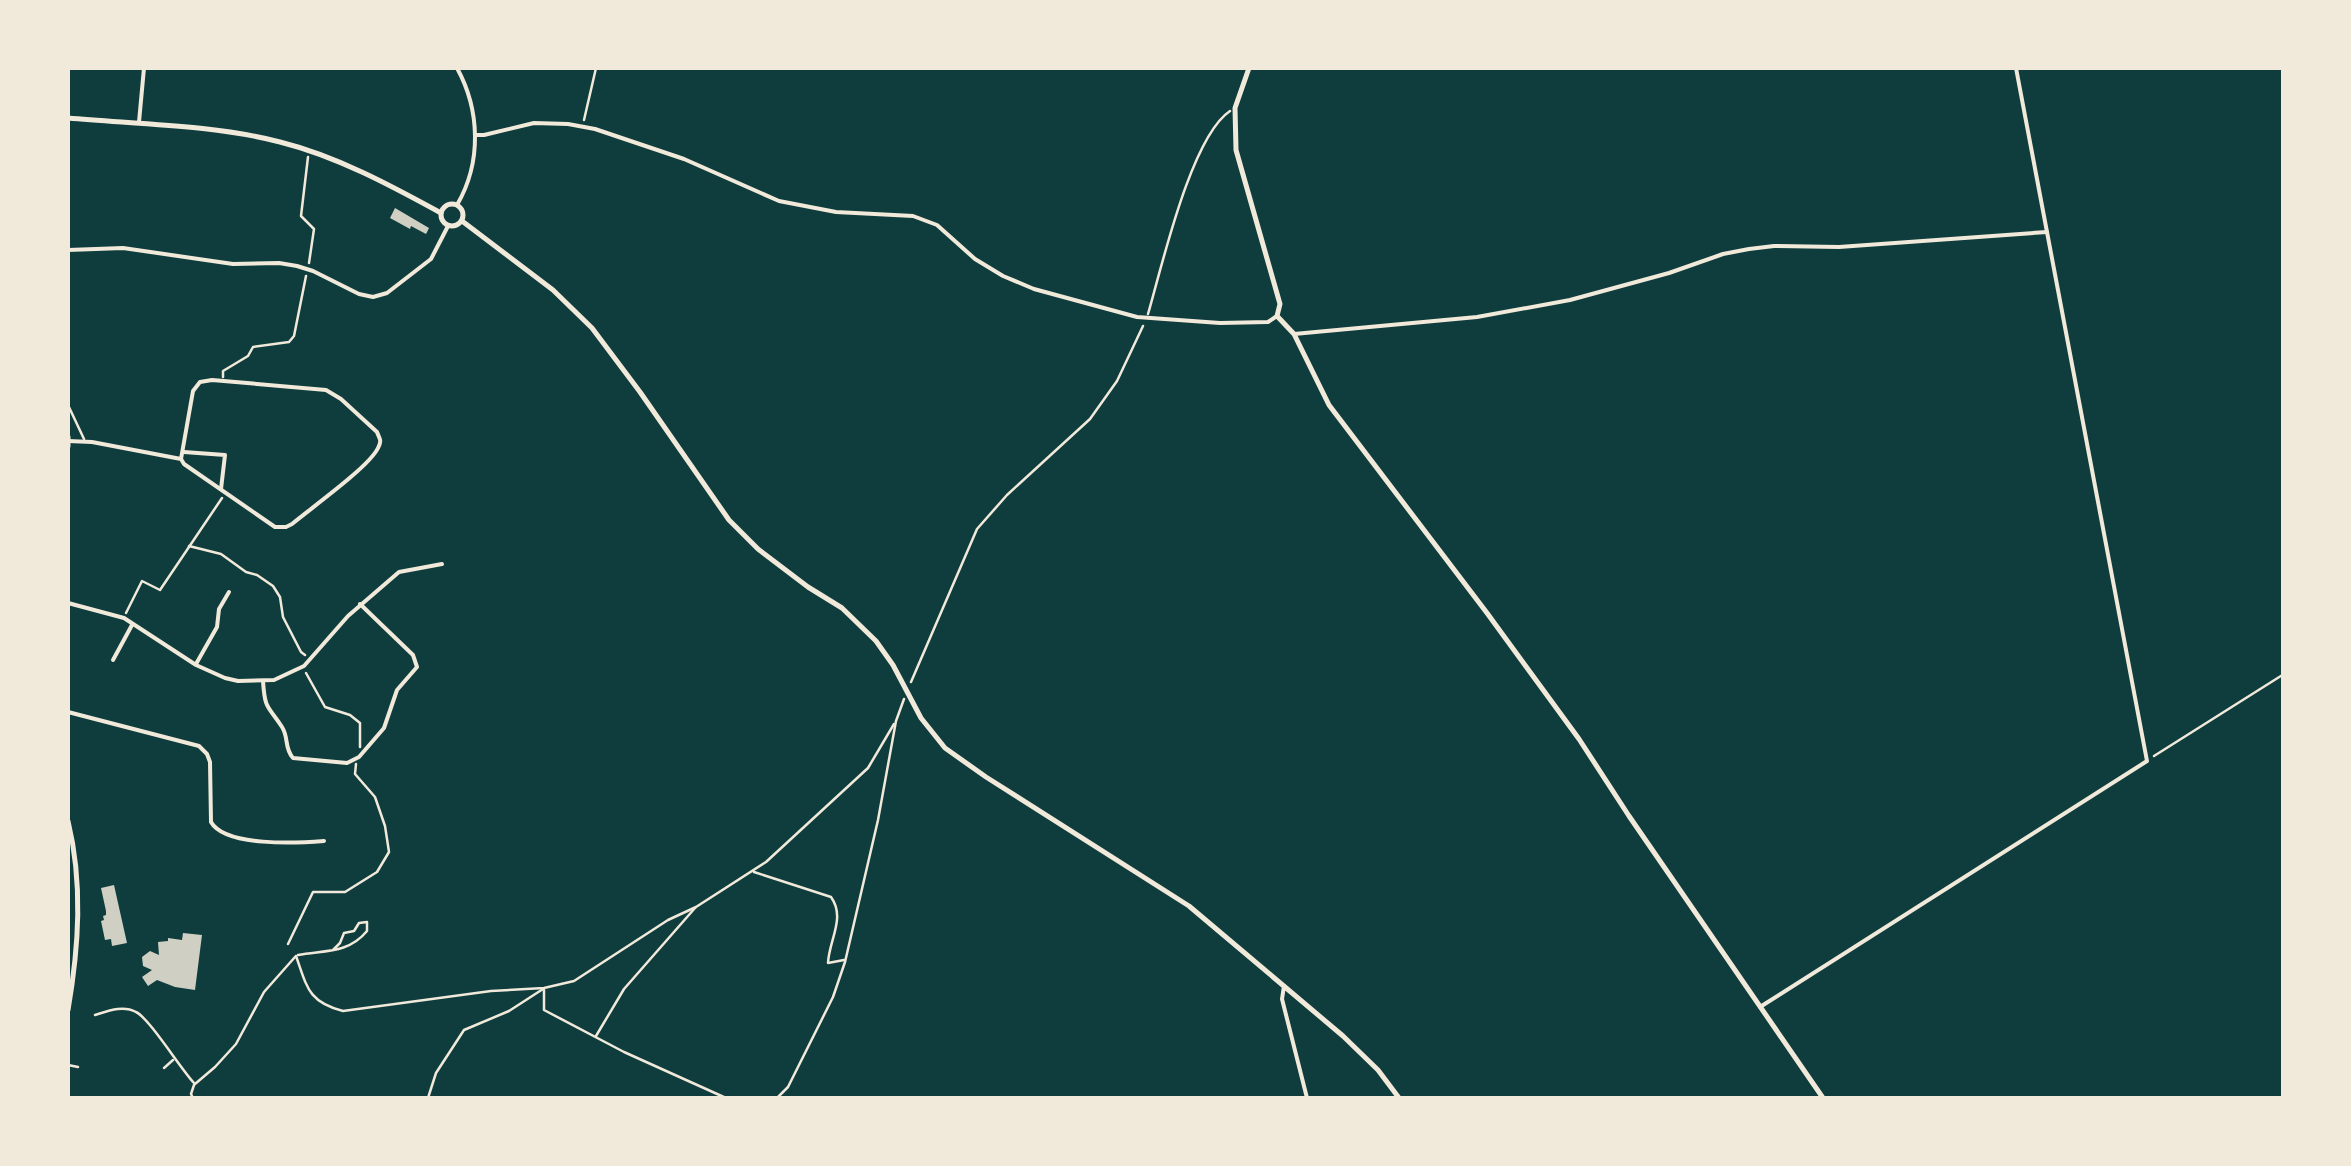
<svg xmlns="http://www.w3.org/2000/svg" width="2351" height="1166" font-family="'Libre Baskerville',serif">
  <style>
    .building { fill: #cfcfc3 }
    .lines { fill: none; stroke-linecap: round; stroke-linejoin: round }
    .path { stroke: #f1e9da; stroke-width: 2.5 }
    .service { stroke: #f1e9da; stroke-width: 2.5 }
    .minor { stroke: #f1e9da; stroke-width: 4 }
    .tertiary { stroke: #f1e9da; stroke-width: 5 }
  </style>
  <rect width="100%" height="100%" fill="#0f3d3e"/>
  <g class="building">
    <path d="M395,208L429,228L426,234L411,226L410,229L390,218Z"/>
    <path d="M114,885L127,943L112,946L111,939L105,940L101,921L104,920L103,916L106,915V911L101,888Z"/>
    <path d="M183,933L202,935L195,990L175,987L157,980L148,986L142,977L152,970L143,966L142,957L150,951L159,955L158,942L168,941V938L182,940Z"/>
  </g>
  <g class="lines">
    <g class="path">
      <path d="M584,120L596,68"/>
      <path d="M308,157L301,216L314,229L309,263"/>
      <path d="M1148,314C1162,266 1191,137 1230,111"/>
      <path d="M223,377V371L248,356L253,347L289,342L294,336L306,276"/>
      <path d="M189,546L221,554L246,572L257,575L273,586L280,597L283,617L301,652L305,655"/>
      <path d="M126,613L142,581L160,590L222,498"/>
      <path d="M306,673L325,707L350,715L360,723V747"/>
      <path d="M911,682L977,529L1007,495L1090,419L1117,381L1143,326"/>
      <path d="M2154,756L2284,674"/>
      <path d="M754,872L831,897C846,918 829,940 828,963L844,960"/>
      <path d="M288,944L313,892H345L377,872L389,852L385,826L375,797L355,774L356,764"/>
      <path d="M298,955C324,950 348,954 367,931V922L359,923L354,931L344,933L340,943L333,950"/>
      <path d="M296,956C307,987 308,1002 343,1011L491,991L544,988L574,981L668,920L696,907L766,862L868,768L894,724"/>
      <path d="M544,990V1010L624,1052L726,1098"/>
      <path d="M95,1015C108,1011 123,1005 136,1012C149,1018 180,1068 194,1083"/>
      <path d="M596,1036L624,989L695,908"/>
      <path d="M68,1065L78,1067"/>
      <path d="M164,1068L173,1060"/>
      <path d="M195,1084L215,1067L236,1044L264,992L295,957"/>
      <path d="M193,1098L191,1094L194,1085"/>
      <path d="M428,1098L436,1073L464,1030L509,1011L543,989"/>
      <path d="M777,1098L788,1087L833,997L845,962L878,820L896,721L904,699"/>
    </g>
    <path class="service" d="M68,405L84,439"/>
    <g class="minor">
      <path d="M457,68C480,110 482,162 457,205"/>
      <path d="M139,122L144,68"/>
      <path d="M476,135H484L534,123L568,124L595,129L684,159L779,201L836,212L913,216L937,225L975,259L1003,276L1034,289L1137,317L1220,323L1268,322L1277,316"/>
      <path d="M68,250L123,248L233,264L279,263L297,266L313,271L359,294L373,297L387,293L431,259L448,226"/>
      <path d="M1294,334L1477,317L1570,300L1669,273L1723,254L1749,249L1774,246L1839,247L2047,232"/>
      <path d="M68,441L92,442L181,459L184,464L275,527H286L292,524C311,508 369,467 378,448C382,440 380,440 377,432L341,399L326,390L212,380L200,382L193,391L181,459"/>
      <path d="M184,452L225,455L221,489"/>
      <path d="M68,603L124,618L196,665L225,678L238,681L274,680L304,666L348,616L399,572L442,564"/>
      <path d="M113,660L132,625"/>
      <path d="M196,664L217,627L219,609L229,592"/>
      <path d="M263,681C265,711 268,705 282,727C289,738 284,748 293,758L347,763L359,757L384,728L397,690L417,667L413,655L360,604"/>
      <path d="M68,712L199,746L207,754L210,762L211,822C225,847 298,843 324,841"/>
      <path d="M1284,986L1282,999L1307,1098"/>
      <path d="M1760,1007L2147,761L2016,68"/>
    </g>
    <g class="tertiary">
      <path d="M1249,68L1235,108L1236,150L1280,304L1277,316L1294,334L1329,405L1487,613L1579,739L1629,816L1823,1098"/>
      <path d="M68,118C135,124 215,125 280,142C336,156 390,185 441,213"/>
      <circle cx="452" cy="215" r="11"/>
      <path d="M462,221L553,290L592,328L640,392L729,520L758,549L808,587L842,608L876,641L893,665L921,718L945,748L986,777L1189,906L1343,1036L1378,1070L1399,1098"/>
      <path d="M68,437V446"/>
      <path d="M68,821C83,883 79,946 68,1010"/>
    </g>
  </g>
  <rect width="2351" height="1166" fill="none" stroke="#f1e9da" stroke-width="140"/>
</svg>
